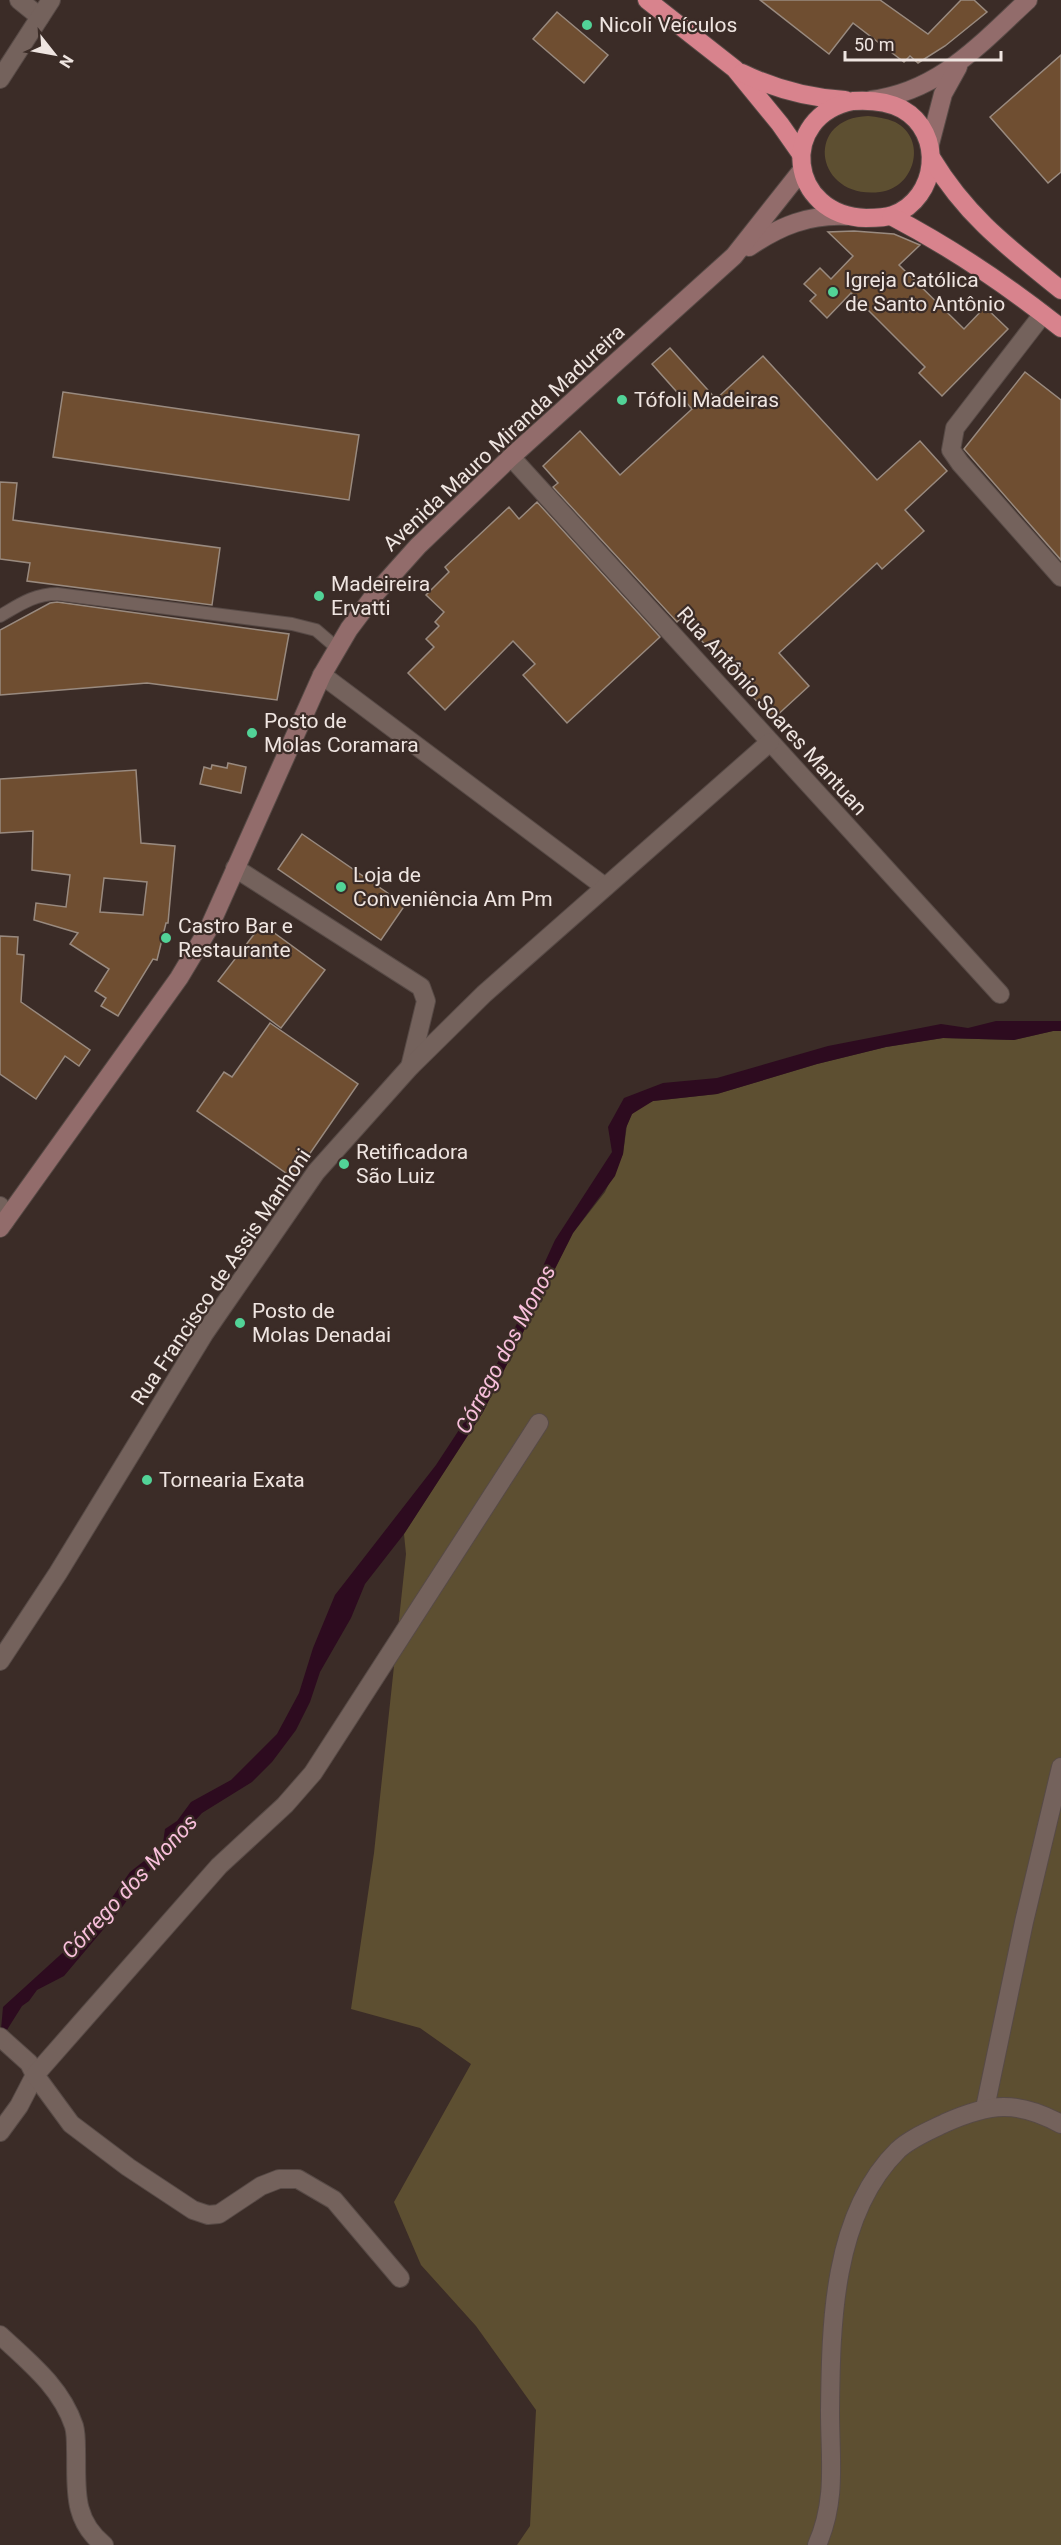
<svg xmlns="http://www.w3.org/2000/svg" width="1061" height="2545" font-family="Roboto,sans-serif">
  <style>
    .green { fill: #5d4f31 }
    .water { fill: #2d0b1f }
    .building { fill: #6f4e31; stroke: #998a7f; stroke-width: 1.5; fill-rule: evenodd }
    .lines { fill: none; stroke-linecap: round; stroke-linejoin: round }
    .lane-casing { stroke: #574a46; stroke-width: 14 }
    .street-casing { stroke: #574a46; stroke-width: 20 }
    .secondary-casing { stroke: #574a46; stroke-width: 20 }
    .highway-casing { stroke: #574a46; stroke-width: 20 }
    .lane { stroke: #74625c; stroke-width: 12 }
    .street { stroke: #74625c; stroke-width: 18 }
    .secondary { stroke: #926c6b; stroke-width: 18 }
    .highway { stroke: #d8838d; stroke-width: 18 }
    .poi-dot { fill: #52d397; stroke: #3b2c27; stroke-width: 2 }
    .labels { text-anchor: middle; stroke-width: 4.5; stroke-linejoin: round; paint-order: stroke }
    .poi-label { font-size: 21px; fill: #efe5e1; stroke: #3b2c27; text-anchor: start }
    .street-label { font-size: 21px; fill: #efe5e1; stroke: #3b2c27 }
    .water-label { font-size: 22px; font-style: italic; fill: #f8bfdb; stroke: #3b2c27 }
  </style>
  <rect width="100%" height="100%" fill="#3b2c27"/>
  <g class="green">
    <path d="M868,116C877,117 886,118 895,122C928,139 915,188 880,192C815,200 803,118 868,116Z"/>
    <path d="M1053,1031H1061V2545H517L530,2526L536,2410L476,2326L421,2265L394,2202L471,2064L420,2028L351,2009L374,1853L406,1554L404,1534L483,1412L573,1233L605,1192L623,1154L627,1125L632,1114L641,1106L653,1101L717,1094L817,1064L886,1047L943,1038L1014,1040Z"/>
  </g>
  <path class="water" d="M996,1021H1061V1031H1053L1014,1040L943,1038L886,1047L817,1064L717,1094L653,1101L632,1114L626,1128L623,1154L615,1176L573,1233L483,1412L404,1534L365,1584L351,1618L320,1672L310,1702L296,1730L272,1762L252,1782L202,1813L142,1879L123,1906L64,1976L37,1990L29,2001L22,2006L0,2041L3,2007L92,1926L130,1872L158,1850L163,1843L165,1829L177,1821L191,1802L231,1780L277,1734L299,1693L313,1648L335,1595L436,1465L474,1407L508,1343L555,1240L612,1152L608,1127L624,1098L663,1083L717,1078L828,1046L941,1024L968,1028Z"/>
  <g class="building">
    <path d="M760,0H880L928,34L961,0H974L987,12L945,46L918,63L910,56L904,62L853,23L829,54Z"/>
    <path d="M557,12L608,55L584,83L533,39Z"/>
    <path d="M1061,55V172L1048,183L990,117Z"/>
    <path d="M854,231L894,234L920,245L899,265L964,329L985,307L1008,329L942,396L919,373L925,367L851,293L827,318L810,301L816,295L804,284L820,268L831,279L853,256L828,232Z"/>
    <path d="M670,348L716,399L763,356L877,480L920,441L947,471L905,510L924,531L882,569L877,563L779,653L809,686L773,719L681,618L677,622L553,487L558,483L543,466L580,431L620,475L692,409L652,364Z"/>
    <path d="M1025,372L1061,400V560L964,449Z"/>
    <path d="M63,392L359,435L349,500L53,457Z"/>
    <path d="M0,482L17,483L13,520L220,548L212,605L27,581L30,563L0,559Z"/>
    <path d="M537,502L660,637L567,723L523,675L535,664L513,641L445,710L408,673L434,647L426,639L439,626L435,622L444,612L426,595L449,572L445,567L509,507L519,519Z"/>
    <path d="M57,602L289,634L277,700L147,683L0,695V630L50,603Z"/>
    <path d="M228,763L246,767L241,793L200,784L204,767L211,769L212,765L227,768Z"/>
    <path d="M136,770L141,843L175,846L168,923H166L157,960L153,959L118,1016L101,1006L106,998L95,991L109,969L70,944L78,933L34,920L36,903L66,907L70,875L32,870L33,831L0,833V779ZM104,878L147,882L143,915L100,912Z"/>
    <path d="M302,834L405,905L381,940L278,869Z"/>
    <path d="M262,924L325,970L281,1028L218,981Z"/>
    <path d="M0,936L18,937L17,954L24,955L21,1002L90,1050L79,1066L65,1056L36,1099L0,1074Z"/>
    <path d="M270,1023L358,1084L293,1178L197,1111L224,1072L232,1077Z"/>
  </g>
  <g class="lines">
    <defs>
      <path id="lane" d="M0,616C19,605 34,594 57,594L292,624L316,630L337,648"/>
      <g id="street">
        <path d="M19,0L40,17"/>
        <path d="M0,79L51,0"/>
        <path d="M1043,314L955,428L951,450L960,463L1061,577"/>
        <path d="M511,457L1000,994"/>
        <path d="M322,675L605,887"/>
        <path d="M235,868L421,987L426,1001L410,1067"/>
        <path d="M0,1206L5,1221"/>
        <path d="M0,1661L58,1573L204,1334L316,1172L409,1068L484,994L770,742"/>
        <path d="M0,2037L29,2063L35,2075L19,2106L0,2132"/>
        <path d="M985,2108L1024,1922L1061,1767"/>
        <path d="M400,2278L334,2200L298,2179H279L261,2186L219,2214L208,2215L193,2210L128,2167L71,2124L35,2075L219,1866L285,1805L313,1773L539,1423"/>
        <path d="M0,2335C29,2362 61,2387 74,2426C76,2433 76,2441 76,2449C77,2486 71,2519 104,2545"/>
        <path d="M817,2545C837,2500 830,2459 830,2411C831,2325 832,2215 898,2150C911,2138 929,2131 945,2123C990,2103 1017,2100 1061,2124"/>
      </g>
      <g id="secondary">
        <path d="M871,100C940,91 980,44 1028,0"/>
        <path d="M930,144L943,94L958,67"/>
        <path d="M749,247C780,226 809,214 847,216"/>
        <path d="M0,1228L179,978L209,928L322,675L349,629L376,593L418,546L511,457L734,256L802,170"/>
      </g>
      <g id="highway">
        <path d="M647,0L735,69L780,124L801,154"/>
        <path d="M742,73C775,89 809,98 845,100"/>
        <path d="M853,101C869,100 887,101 902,109C945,133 938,198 893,215C885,218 874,218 866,218C788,216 777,116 853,101Z"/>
        <path d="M932,159C967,217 1009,248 1061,290"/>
        <path d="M891,216C952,248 1007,285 1061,328"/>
      </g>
    </defs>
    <use href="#lane" class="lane-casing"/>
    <use href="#street" class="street-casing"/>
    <use href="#secondary" class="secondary-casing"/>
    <use href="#highway" class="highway-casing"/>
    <use href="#lane" class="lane"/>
    <use href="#street" class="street"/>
    <use href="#secondary" class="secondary"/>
    <use href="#highway" class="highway"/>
  </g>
  <g class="poi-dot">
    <circle cx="587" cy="25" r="6"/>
    <circle cx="833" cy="292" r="6"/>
    <circle cx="622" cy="400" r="6"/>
    <circle cx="319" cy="596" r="6"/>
    <circle cx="252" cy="733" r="6"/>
    <circle cx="341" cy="887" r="6"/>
    <circle cx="166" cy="938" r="6"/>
    <circle cx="344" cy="1164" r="6"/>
    <circle cx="240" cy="1323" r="6"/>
    <circle cx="147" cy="1480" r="6"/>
  </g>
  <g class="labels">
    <g class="poi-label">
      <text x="599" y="32">Nicoli Veículos</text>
      <text x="845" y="287">Igreja Católica<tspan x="845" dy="24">de Santo Antônio</tspan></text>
      <text x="634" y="407">Tófoli Madeiras</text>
      <text x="331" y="591">Madeireira<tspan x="331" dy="24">Ervatti</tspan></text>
      <text x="264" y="728">Posto de<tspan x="264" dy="24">Molas Coramara</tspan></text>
      <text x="353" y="882">Loja de<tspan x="353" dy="24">Conveniência Am Pm</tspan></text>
      <text x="178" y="933">Castro Bar e<tspan x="178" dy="24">Restaurante</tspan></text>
      <text x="356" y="1159">Retificadora<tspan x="356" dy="24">São Luiz</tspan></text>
      <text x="252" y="1318">Posto de<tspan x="252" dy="24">Molas Denadai</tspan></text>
      <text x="159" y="1487">Tornearia Exata</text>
    </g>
    <g class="street-label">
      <text transform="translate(504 438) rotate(-43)" y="7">Avenida Mauro Miranda Madureira</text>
      <text transform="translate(772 711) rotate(48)" y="7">Rua Antônio Soares Mantuan</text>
      <text transform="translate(221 1277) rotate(-56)" y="7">Rua Francisco de Assis Manhoni</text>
    </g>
    <g class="water-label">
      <text transform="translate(505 1349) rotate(-62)" y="8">Córrego dos Monos</text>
      <text transform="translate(129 1886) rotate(-47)" y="8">Córrego dos Monos</text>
    </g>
  </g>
  <g transform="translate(54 54) rotate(121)" stroke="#3b2c27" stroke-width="4.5" paint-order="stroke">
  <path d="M0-4.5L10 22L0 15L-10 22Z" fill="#efe5e1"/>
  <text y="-9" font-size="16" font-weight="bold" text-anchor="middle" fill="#efe5e1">N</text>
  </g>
  <path d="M845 51v9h156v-9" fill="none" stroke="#efe5e1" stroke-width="3"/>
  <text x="854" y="51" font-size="18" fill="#efe5e1" stroke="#3b2c27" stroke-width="4.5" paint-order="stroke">50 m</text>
</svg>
